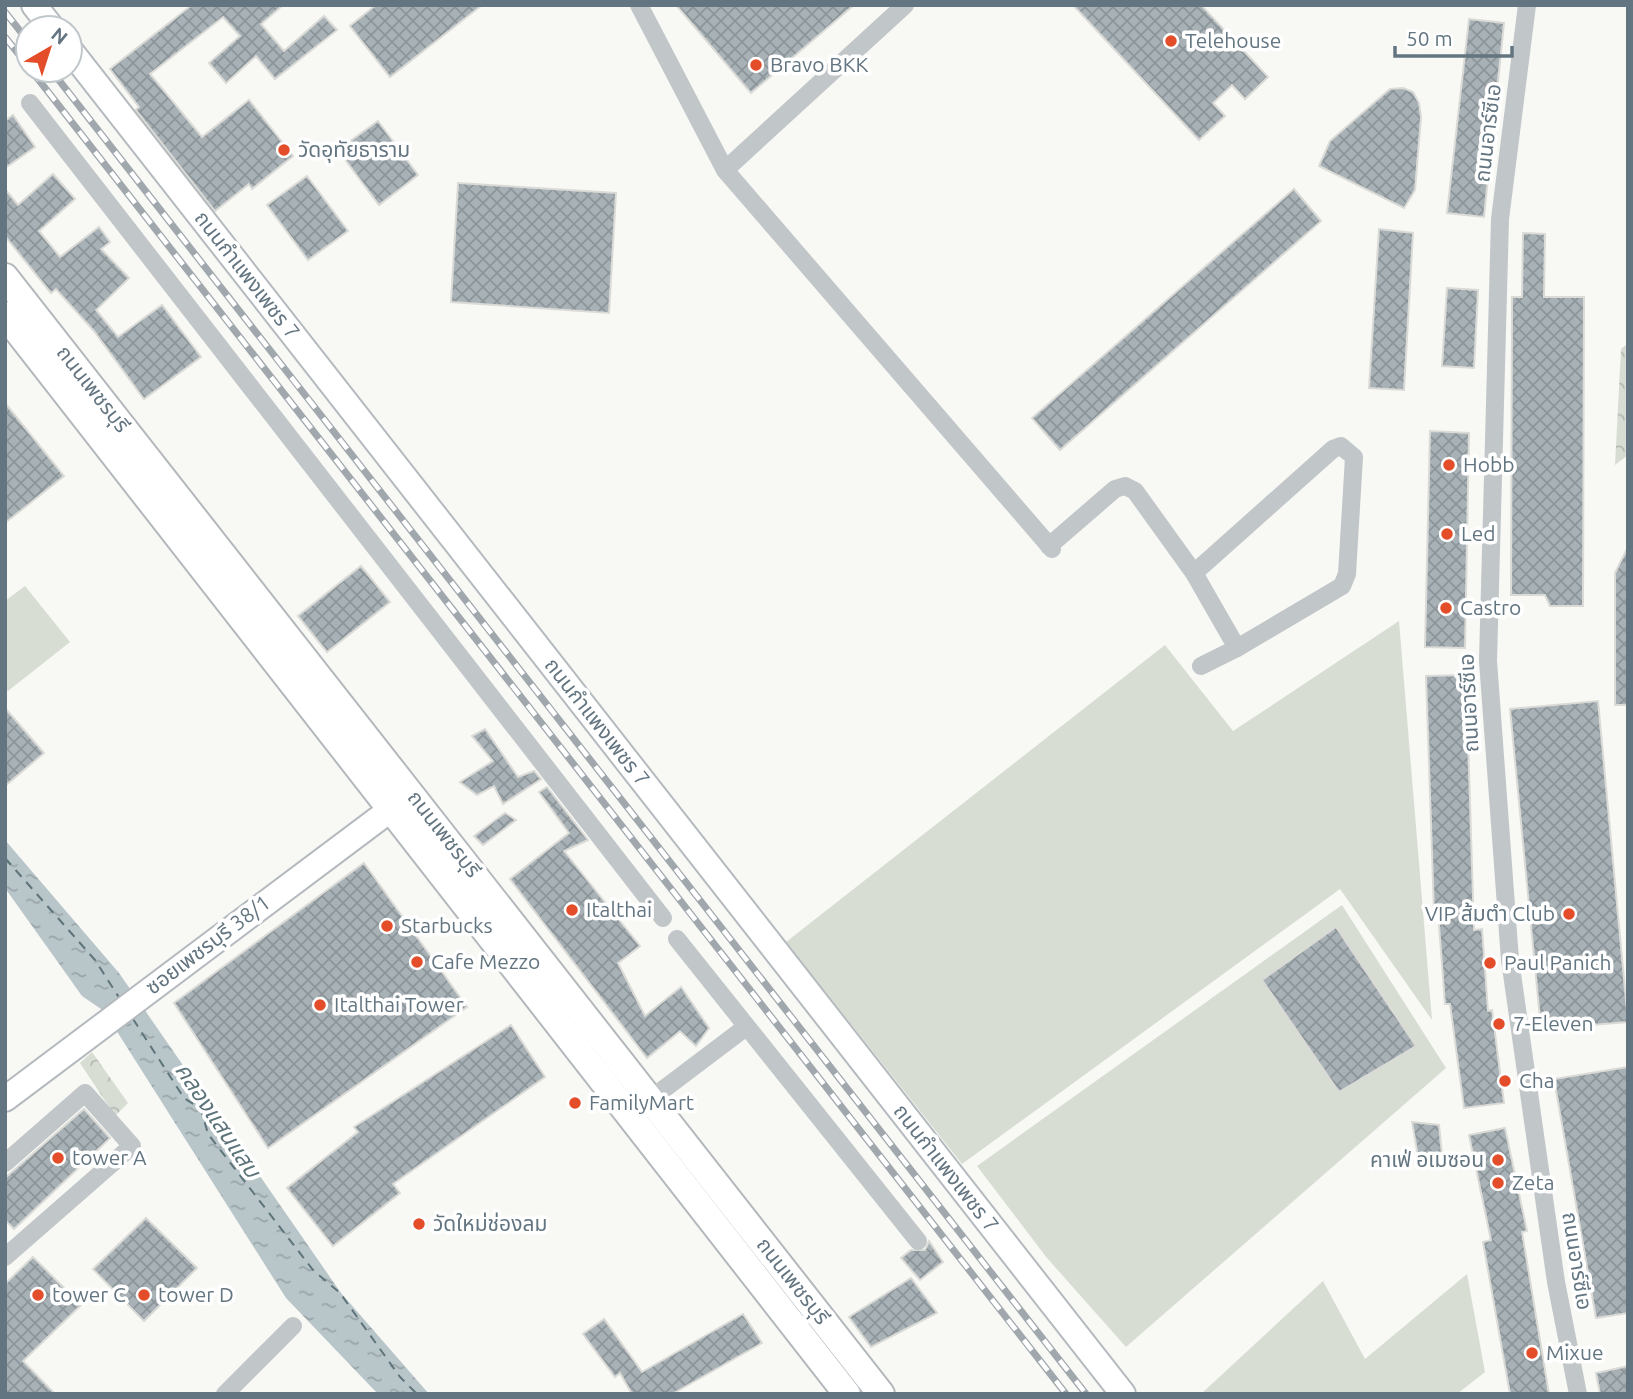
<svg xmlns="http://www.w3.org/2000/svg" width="1633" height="1399" font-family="Ubuntu,'Noto Sans Thai',sans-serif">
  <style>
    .green { fill: #d8ddd4 }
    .park { fill: url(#park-crowns) }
    .water { fill: url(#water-ripples) }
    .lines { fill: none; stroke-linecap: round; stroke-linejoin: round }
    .ferry { stroke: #5e747b; stroke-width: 2; stroke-dasharray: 9 7; stroke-linecap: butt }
    .building { fill: url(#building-cross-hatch); stroke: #dadad7; stroke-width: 2 }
    .secondary-casing { stroke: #b4babe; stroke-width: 28 }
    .primary-casing { stroke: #b3b8bc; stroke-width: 30 }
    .street { stroke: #c1c6c9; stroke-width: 18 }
    .secondary { stroke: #fff; stroke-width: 24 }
    .primary { stroke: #fff; stroke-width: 26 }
    .rail-casing { stroke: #a0a8ad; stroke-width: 7 }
    .rail { stroke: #fff; stroke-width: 4.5; stroke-dasharray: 13; stroke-linecap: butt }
    .poi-dot { fill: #e44d29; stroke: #fff; stroke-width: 2.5 }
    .labels { text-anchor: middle; stroke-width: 7; stroke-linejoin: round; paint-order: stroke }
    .poi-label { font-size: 21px; fill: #637580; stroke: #fff; text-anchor: start }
    .street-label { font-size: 21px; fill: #637580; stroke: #fff }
    .water-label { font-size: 23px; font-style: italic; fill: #5e747b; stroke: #fff }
  </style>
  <defs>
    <pattern id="park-crowns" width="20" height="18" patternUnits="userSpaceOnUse" patternTransform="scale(1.75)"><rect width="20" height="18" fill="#d8ddd4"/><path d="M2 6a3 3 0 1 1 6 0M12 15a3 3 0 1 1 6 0" fill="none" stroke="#b3b8b1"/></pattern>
    <pattern id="water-ripples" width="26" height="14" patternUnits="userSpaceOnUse" patternTransform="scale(1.75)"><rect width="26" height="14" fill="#b8c5c9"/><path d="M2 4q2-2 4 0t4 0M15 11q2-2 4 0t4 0" fill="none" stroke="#99a5a8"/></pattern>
    <pattern id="building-cross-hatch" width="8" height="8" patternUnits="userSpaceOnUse" patternTransform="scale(1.75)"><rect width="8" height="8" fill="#a8b1b6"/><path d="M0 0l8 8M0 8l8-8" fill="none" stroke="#8c9599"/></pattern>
  </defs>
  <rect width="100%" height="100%" fill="#f8f8f5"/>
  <g class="green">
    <path d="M25,586L70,642L8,691L5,688V601Z"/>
    <path d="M1399,621L1432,1020L1340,889L962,1164L786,942L1165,645L1233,731Z"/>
    <path d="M1342,905L1446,1068L1126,1347L1047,1258L977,1166Z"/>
    <path d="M1467,1274L1485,1372L1457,1394H1201L1323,1281L1365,1359Z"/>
  </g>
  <g class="park">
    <path d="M1628,343V455L1615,465L1621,349Z"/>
    <path d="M92,1052L128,1103L115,1116L80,1063Z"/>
  </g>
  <path class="water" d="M5,840L119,973L341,1293L429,1394H378L286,1298L104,1011L82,996L5,888Z"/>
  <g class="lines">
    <g class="ferry">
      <path d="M5,858L95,960L120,999"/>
      <path d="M133,1019L184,1098L201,1109L208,1134L313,1270L340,1293L400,1377L417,1394"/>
    </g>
  </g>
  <g class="building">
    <path d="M192,5H283L261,24L284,51L324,16L337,30L275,79L256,56L226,83L209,63L240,36L223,17L150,74L202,137L249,100L293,156L252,189L249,184L215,211L136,110L139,107L110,69Z"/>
    <path d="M376,5H482L390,77L350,26Z"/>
    <path d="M676,5H854L751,93Z"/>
    <path d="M1073,5H1201L1268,77L1245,99L1232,85L1213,103L1225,116L1199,140Z"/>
    <path d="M1469,19L1504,23L1484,217L1447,213Z"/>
    <path d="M1403,88L1413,92L1419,103L1421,117L1415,190L1404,208L1319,166L1330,141L1390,89Z"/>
    <path d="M13,115L35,147L5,168V121Z"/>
    <path d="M378,121L418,175L379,205L338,150Z"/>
    <path d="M53,174L75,199L39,231L60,257L99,227L110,242L101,249L129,278L96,310L118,337L162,305L201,357L144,399L94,331L56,289L51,293L5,236V189L18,205Z"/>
    <path d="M307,176L348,231L308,260L267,205Z"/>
    <path d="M458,183L616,193L609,313L451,302Z"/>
    <path d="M1294,189L1321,221L1060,450L1032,418Z"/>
    <path d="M1379,229L1413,233L1404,390L1369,388Z"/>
    <path d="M1523,233L1545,234L1544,297H1584L1583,606H1550L1545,595H1511L1512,297H1522Z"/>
    <path d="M1447,288L1478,290L1474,368L1442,366Z"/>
    <path d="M5,403L64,476L5,523Z"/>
    <path d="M1430,431L1469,433L1465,648L1425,647Z"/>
    <path d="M1628,547V705H1615V573Z"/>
    <path d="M361,566L390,602L327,652L298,616Z"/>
    <path d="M1466,675L1474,930L1482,929L1488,1011L1492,1010L1504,1103L1464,1108L1450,1004H1445L1438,912H1434L1426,676Z"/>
    <path d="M1598,701L1628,1022L1541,1029L1510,709Z"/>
    <path d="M5,708L44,753L5,786Z"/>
    <path d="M485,729L518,777L534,771L541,779L503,804L494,786L477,795L460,782L493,761L472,736Z"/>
    <path d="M547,787L588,840L564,851L640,946L618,963L645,1016L681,987L709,1028L696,1046L680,1031L647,1058L510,879L569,833L539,792Z"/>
    <path d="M505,813L516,820L483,845L474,836Z"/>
    <path d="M364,863L467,1007L268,1148L174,1003Z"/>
    <path d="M1336,927L1416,1046L1339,1092L1262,980Z"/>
    <path d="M511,1025L545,1077L393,1184L400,1193L333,1246L287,1188L358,1132L354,1127Z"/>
    <path d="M1628,1067V1313L1596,1318L1554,1079Z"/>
    <path d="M84,1109L110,1138L14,1229L5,1220V1178Z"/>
    <path d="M1412,1122L1439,1125L1443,1165L1420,1168Z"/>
    <path d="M1505,1128L1527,1231L1522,1232L1549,1394H1510L1483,1242L1491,1240L1469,1135Z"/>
    <path d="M146,1218L197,1268L144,1321L93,1269Z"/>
    <path d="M929,1241L943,1262L920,1280L901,1258L911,1250H925Z"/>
    <path d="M33,1257L81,1305L23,1361L55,1394H5V1284Z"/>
    <path d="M911,1278L937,1313L871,1347L849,1317Z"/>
    <path d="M743,1314L762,1343L672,1394H632L620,1373L615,1377L583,1334L604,1319L642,1372Z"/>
    <path d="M1628,1366V1394H1600L1596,1373Z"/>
  </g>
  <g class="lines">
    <defs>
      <g id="secondary">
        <path d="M34,5L52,28"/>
        <path d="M70,50L1123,1394"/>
        <path d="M5,1099L390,810L407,803"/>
      </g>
      <g id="primary">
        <path d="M5,277L881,1394"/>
        <path d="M5,315L847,1394"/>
      </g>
    </defs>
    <use href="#secondary" class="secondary-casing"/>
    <use href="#primary" class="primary-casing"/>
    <g class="street">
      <path d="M639,5L725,170L1052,549"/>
      <path d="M1527,5L1500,219L1488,661L1510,960L1556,1282L1578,1394"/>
      <path d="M30,103L663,918"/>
      <path d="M725,170L905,5"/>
      <path d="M1049,546L1115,489L1125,486L1135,491L1194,573L1237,648L1201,666"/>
      <path d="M1194,573L1333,449L1341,446L1354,457L1347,574L1342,586L1237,648"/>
      <path d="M677,939L918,1241"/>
      <path d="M652,1098L746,1027"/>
      <path d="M5,1163L85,1093L132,1146L5,1257"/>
      <path d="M225,1394L293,1326"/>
    </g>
    <use href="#secondary" class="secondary"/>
    <use href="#primary" class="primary"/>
    <defs>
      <g id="rail">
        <path d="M5,12L28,41"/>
        <path d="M5,37L28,66"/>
        <path d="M31,70L1066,1394"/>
        <path d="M51,70L1086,1394"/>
      </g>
    </defs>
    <use href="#rail" class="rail-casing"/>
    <use href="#rail" class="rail"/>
  </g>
  <g class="poi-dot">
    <circle cx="1171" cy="41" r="7"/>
    <circle cx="756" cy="65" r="7"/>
    <circle cx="284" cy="150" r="7"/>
    <circle cx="1449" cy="465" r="7"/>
    <circle cx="1447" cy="534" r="7"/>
    <circle cx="1446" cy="608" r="7"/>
    <circle cx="572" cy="910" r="7"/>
    <circle cx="1569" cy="914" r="7"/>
    <circle cx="387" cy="926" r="7"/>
    <circle cx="417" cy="962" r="7"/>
    <circle cx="1490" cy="963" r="7"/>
    <circle cx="320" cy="1005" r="7"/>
    <circle cx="1499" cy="1024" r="7"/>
    <circle cx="1505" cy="1081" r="7"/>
    <circle cx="575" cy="1103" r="7"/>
    <circle cx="58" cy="1158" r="7"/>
    <circle cx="1498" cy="1160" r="7"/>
    <circle cx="1498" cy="1183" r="7"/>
    <circle cx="419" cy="1224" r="7"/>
    <circle cx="38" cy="1295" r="7"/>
    <circle cx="144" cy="1295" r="7"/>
    <circle cx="1532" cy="1353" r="7"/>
  </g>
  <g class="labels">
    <g class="poi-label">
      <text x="1185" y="48">Telehouse</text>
      <text x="770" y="72">Bravo BKK</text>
      <text x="298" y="157">วัดอุทัยธาราม</text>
      <text x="1463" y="472">Hobb</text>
      <text x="1461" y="541">Led</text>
      <text x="1460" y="615">Castro</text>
      <text x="586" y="917">Italthai</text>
      <text x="1555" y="921" text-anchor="end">VIP ส้มตำ Club</text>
      <text x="401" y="933">Starbucks</text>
      <text x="431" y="969">Cafe Mezzo</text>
      <text x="1504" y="970">Paul Panich</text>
      <text x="334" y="1012">Italthai Tower</text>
      <text x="1513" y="1031">7-Eleven</text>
      <text x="1519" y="1088">Cha</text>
      <text x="589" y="1110">FamilyMart</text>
      <text x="72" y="1165">tower A</text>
      <text x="1484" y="1167" text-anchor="end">คาเฟ่ อเมซอน</text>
      <text x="1512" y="1190">Zeta</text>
      <text x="433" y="1231">วัดใหม่ช่องลม</text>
      <text x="52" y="1302">tower C</text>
      <text x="158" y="1302">tower D</text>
      <text x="1546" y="1360">Mixue</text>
    </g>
    <g class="street-label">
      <text transform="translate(1488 133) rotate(-83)" y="7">ถนนอาร์ซีเอ</text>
      <text transform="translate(247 275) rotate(52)" y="7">ถนนกำแพงเพชร 7</text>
      <text transform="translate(93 389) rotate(52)" y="7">ถนนเพชรบุรี</text>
      <text transform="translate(1469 703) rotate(-93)" y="7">ถนนอาร์ซีเอ</text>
      <text transform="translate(597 722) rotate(52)" y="7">ถนนกำแพงเพชร 7</text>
      <text transform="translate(444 834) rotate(52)" y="7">ถนนเพชรบุรี</text>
      <text transform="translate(208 945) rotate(-37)" y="7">ซอยเพชรบุรี 38/1</text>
      <text transform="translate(946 1168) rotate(52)" y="7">ถนนกำแพงเพชร 7</text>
      <text transform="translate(1577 1261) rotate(81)" y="7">ถนนอาร์ซีเอ</text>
      <text transform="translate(793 1281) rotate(52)" y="7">ถนนเพชรบุรี</text>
    </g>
    <g class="water-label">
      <text transform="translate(218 1120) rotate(56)" y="8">คลองแสนแสบ</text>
    </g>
  </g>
  <rect width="1633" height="1399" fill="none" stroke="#637580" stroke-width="14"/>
  <g transform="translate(49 49) rotate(39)"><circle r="33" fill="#ffffff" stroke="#c1c8cc" stroke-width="2"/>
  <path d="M0-5L12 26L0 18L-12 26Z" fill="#e44d29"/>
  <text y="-10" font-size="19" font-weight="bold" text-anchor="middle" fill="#637580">N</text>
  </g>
  <path d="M1395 46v10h117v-10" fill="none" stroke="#637580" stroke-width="3.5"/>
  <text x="1406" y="46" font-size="21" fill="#637580" stroke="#ffffff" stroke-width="5" paint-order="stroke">50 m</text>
</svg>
